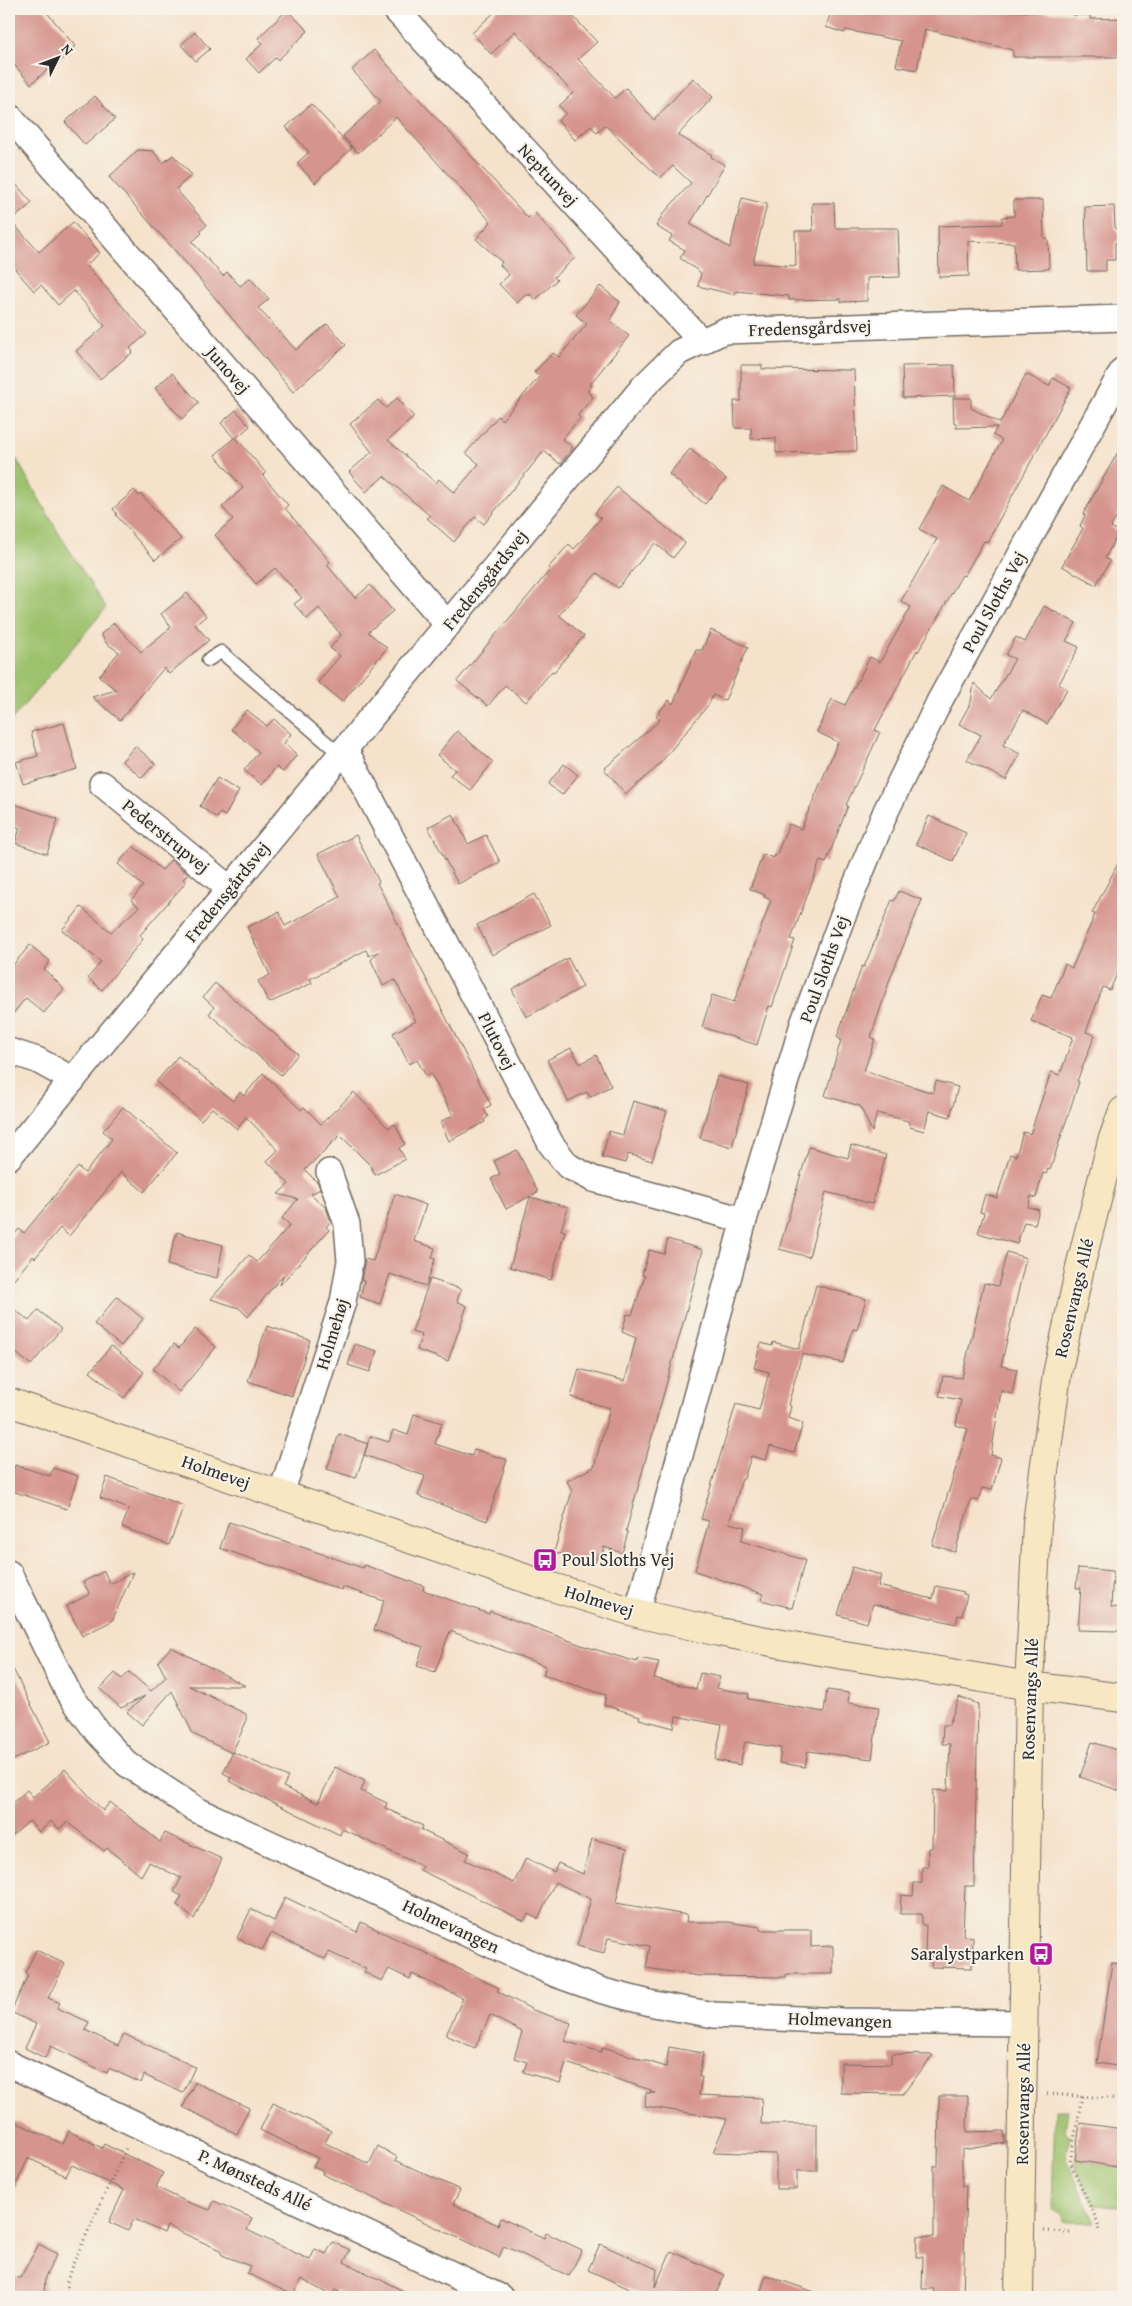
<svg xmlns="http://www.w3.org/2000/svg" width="1132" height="2306" font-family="'Gentium Book Plus',serif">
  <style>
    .green { fill: #9dc26d; stroke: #64764c }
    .building { fill: #d5948d }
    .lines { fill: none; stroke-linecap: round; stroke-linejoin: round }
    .lane-casing { stroke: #726b63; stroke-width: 15 }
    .street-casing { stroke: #726b63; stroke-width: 28 }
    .secondary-casing { stroke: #726b63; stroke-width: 30 }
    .path { stroke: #726b63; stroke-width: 3; stroke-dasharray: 1 4; stroke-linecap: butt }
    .lane { stroke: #fff; stroke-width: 12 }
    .street { stroke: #fff; stroke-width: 25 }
    .secondary { stroke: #f7e8c3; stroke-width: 28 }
    .labels { text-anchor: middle; stroke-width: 4; stroke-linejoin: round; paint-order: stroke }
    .street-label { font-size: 18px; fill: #2b2b2b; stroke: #f7f3e8 }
    .poi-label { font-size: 18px; fill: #2b2b2b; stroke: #f7f3e8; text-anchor: start }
  </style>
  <rect width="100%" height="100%" fill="#f7f3e8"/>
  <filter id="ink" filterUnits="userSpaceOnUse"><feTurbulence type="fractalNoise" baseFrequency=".02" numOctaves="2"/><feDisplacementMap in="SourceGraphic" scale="10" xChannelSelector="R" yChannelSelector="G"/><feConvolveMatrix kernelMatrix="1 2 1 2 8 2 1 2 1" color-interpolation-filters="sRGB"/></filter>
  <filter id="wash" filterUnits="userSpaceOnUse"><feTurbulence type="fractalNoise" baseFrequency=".0096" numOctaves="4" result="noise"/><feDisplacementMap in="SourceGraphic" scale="20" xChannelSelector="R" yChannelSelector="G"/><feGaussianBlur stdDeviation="1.12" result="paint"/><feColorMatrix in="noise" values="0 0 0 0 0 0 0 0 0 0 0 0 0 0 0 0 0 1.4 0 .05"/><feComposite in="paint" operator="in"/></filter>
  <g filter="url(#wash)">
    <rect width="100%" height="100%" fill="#f5e2cb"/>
    <g class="green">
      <path d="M9,446L58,532L106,608L9,723Z"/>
      <path d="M1055,2110H1068L1065,2131L1070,2136L1066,2159L1095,2222H1063L1062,2213L1054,2211L1052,2208Z"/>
      <path d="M1075,2160L1123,2168V2206L1093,2205L1075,2167Z"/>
    </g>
    <g id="blocks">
      <g class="building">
        <path d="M9,9H44L75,46L31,84L9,59Z"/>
        <path d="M498,9H566L597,42L578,59L615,98L626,88L654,120L693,78L713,97L678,135L712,155L711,157L725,165L690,224L730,248L742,198L767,204L753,263L796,266L795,231H813L812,203H834L835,228H898L900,277L867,278V301L841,302V299L789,300V296L736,291L735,295L698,286L701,273L680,258L685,250L669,241L672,236L656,226L663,214L691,183L673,166L660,178L605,125L597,133L591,126L575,140L558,121L566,113L559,106L573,93L515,31L491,54L472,33Z"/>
        <path d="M832,9H989L1002,11L1073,13V15H1090V19L1123,18V57H1013V50L925,29L917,70L896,66L901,41L846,30L844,33L826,27Z"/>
        <path d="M287,10L308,31L278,60L276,57L259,73L246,59L263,43L258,38Z"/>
        <path d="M195,32L210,49L196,61L181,45Z"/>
        <path d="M374,50L528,218L534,212L575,258L554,277L557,280L535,300L530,294L529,296L527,294L517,303L499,284L509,275L500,265L502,262L476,239L491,222L396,117L358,153L343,136L381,101L352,70Z"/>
        <path d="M95,96L115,119L85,145L65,122Z"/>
        <path d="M311,104L352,148L315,183L297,163L309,152L286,127Z"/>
        <path d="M138,150L153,151L163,163L173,155L192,175L176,189L207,225L200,231L202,233L192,242L223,276L227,272L240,286L250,278L269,299L258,308L296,350L327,324L346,345L293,392L187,264L109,177Z"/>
        <path d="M9,176L32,203L11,221L39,252L73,222L100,253L86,265L147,334L130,348L133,352L100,379L76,351L105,326L74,291L58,305L41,285L34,291L9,262Z"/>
        <path d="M1014,200H1043L1044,238L1048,239L1049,269L1015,270L1014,243L968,241L969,276L939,277L938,226L1002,224V217L1014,216Z"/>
        <path d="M1114,206L1115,227L1118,231L1119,239L1115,243V260H1106V271H1087L1085,207Z"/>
        <path d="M600,286L620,302L610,320L629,336L590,384L592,385L587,391L593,397L578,415L580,418L562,439L573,448L560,464L544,451L484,524L475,517L454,542L427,518L430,516L384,476L366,492L349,472L372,452L350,424L378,400L386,408L397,398L414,417L388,440L436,483L439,479L454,493L479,464L466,453L498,416L502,420L539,377L534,372L553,353L559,357L587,324L576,315Z"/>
        <path d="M741,365H762V369L854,370L857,451L776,453V438L751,439V428H735L734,401H741Z"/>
        <path d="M954,365L955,396L903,398L902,366Z"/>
        <path d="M172,373L199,403L182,419L155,388Z"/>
        <path d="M1026,374L1049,386L1053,378L1071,388L987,542L984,541L964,576L962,575L918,652L917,650L875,730L880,732L846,805L848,806L826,863L820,861L791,939L795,940L772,1007L769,1006L757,1045L702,1027L712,995L734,1002L771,900L764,897L765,895L750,889L763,854L773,858L774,855L776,856L789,824L801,829L838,742L817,732L832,699L845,705L870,657L880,662L911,607L901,601L937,539L919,529L943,486L969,501L1002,440L993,435L997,427L956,428V423H954L953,398H971V408L1000,423Z"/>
        <path d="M236,410L250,426L236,438L266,473L263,476L288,505L285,508L330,562L327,565L355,598L370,585L393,611L368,632L387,648L342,702L318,682L340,656L330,648L341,635L319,608L307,619L294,604L302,598L275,568L256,584L215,535L233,519L222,507L243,488L215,455L234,438L221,423Z"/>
        <path d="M1123,443V506L1111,527L1119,532L1105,558L1110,561L1096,585L1062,566L1083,528L1080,526L1085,515L1083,514Z"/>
        <path d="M690,449L726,479L705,504L669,474Z"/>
        <path d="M617,487L685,543L673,558L655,543L618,588L597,573L559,615L584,636L554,672L552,671L526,702L505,685L488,706L457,681L550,570L548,568L569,544L574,549L601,518L595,513Z"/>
        <path d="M134,490L139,496L141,494L181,539L155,560L116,515L117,514L113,509Z"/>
        <path d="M187,593L206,616L195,625L209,640L169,674L164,668L120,720L92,697L116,690L99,676L119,652L106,643L101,634L114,623L141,652L171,627L161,614Z"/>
        <path d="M1044,606L1076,623L1066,641L1079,647L1059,684L1067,689L1047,724L1023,710L1003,745L1020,754L1006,780L967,760L981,735L959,724L971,702L974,683L991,699L1015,659L1006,655L1016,637L1025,642Z"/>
        <path d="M711,630L748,647L725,700L713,695L709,704L658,766L626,794L604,769L660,720L656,716L669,700L673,704L696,650H702Z"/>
        <path d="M247,710L267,726L274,719L291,734L284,743L297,755L283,772L276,767L262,785L244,770L259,752L231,729Z"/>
        <path d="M64,723L77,769L23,784L16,762L38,756L31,732Z"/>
        <path d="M457,731L493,762L470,790L450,775L455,770L437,755Z"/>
        <path d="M135,746L155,763L142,778L122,761Z"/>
        <path d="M564,764L578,775L562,795L548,784Z"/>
        <path d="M217,778L239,791L225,816L220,813L217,818L200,806Z"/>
        <path d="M9,802L58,819L47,854L15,843L20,828L9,824Z"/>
        <path d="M453,814L468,844L486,835L500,862L458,884L428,827Z"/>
        <path d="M929,816L966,833L953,861L916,844Z"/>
        <path d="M356,835L379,882L377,883L491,1105L484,1109L488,1117L484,1120L485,1122L449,1141L440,1122L453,1115L431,1074L426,1076L417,1060L409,1064L393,1033L416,1021L395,980L383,986L371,960L378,952L369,956L366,950L310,979L312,983L269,1003L258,981L270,975L247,927L279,912L285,926L340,897L318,854Z"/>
        <path d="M133,846L162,870L171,860L188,874L183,879L186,882L140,935L143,939L102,990L88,978L101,962L62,930L81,907L111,932L139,907L131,900L143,886L118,864Z"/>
        <path d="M1123,854V960L1110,990L1103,987L1086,1032L1095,1035L1077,1081L1079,1082L1050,1170L1048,1169L1046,1174L1043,1173L1036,1198L1031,1196L1028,1207L1039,1210L1035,1224L1024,1222L1017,1244L978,1233L984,1213L980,1212L985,1194L997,1198L1010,1154L1016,1156L1023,1132L1030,1134L1051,1072L1060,1075L1073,1037L1031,1021L1042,995L1051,998L1065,964L1072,968L1095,914L1092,913Z"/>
        <path d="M899,891L922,900L891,976L871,1037L875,1039L864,1071L933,1093L936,1081L958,1087L950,1117L929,1111L924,1131L910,1127L908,1121L877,1113L872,1132L860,1106L825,1096L841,1040L837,1037L862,966L864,967L892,900L894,901Z"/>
        <path d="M534,894L551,925L492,955L477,925Z"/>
        <path d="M30,945L50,961L44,969L64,989L44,1013L26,998L9,1018V970Z"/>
        <path d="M568,958L583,987L526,1017L512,989Z"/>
        <path d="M215,983L298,1054L281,1075L209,1014L214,1007L203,997Z"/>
        <path d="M571,1048L580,1064L596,1055L611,1086L590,1097L587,1092L568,1101L547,1060Z"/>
        <path d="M178,1056L233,1101L240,1092L244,1096L263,1073L301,1110L304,1107L321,1124L354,1092L388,1128L395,1124L405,1144L399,1148L405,1159L375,1175L370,1165L340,1135L305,1170L318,1183L320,1189L311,1194L326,1208L331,1221L326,1227L329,1230L280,1285L283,1275L248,1317L239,1308L211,1299L249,1255L257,1262L290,1225L282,1218L298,1199L278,1194L289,1184L267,1161L278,1150L246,1117L237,1129L212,1108L201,1120L156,1082Z"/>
        <path d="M717,1076L749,1085L732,1147L700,1138Z"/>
        <path d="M633,1101L667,1111L652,1161L628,1154L625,1163L602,1157L609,1131L623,1135Z"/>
        <path d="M123,1107L177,1153L144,1192L121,1172L69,1236L60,1228L35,1258L33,1256L9,1286V1241L19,1229L24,1233L78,1167L85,1173L112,1139L103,1131Z"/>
        <path d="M851,1145L886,1155L872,1204L826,1192L809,1257L779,1249L809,1147L848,1158Z"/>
        <path d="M517,1150L538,1192L506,1209L491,1179L500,1174L494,1161Z"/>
        <path d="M395,1194L426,1205L414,1241L435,1248L432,1258L435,1259L426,1286L390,1274L380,1304L360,1297L364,1281L361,1280L365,1259L373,1261Z"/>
        <path d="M530,1197L568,1207L561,1230L565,1231L551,1280L510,1267Z"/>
        <path d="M177,1232L223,1245L217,1278L167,1265Z"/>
        <path d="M668,1239L703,1250L626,1531L628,1532L622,1553L604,1547L602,1554L598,1553L595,1563L554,1552L572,1491L567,1481L594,1467L610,1408L571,1397L579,1369L625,1381L636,1338L622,1332L627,1314L632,1315L645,1276L642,1275L649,1250L664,1254Z"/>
        <path d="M1007,1252L1026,1258L1001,1366L1017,1369L1012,1394L1001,1391L991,1455L1001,1458L992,1490L982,1488L978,1501L971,1499L955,1552L932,1545L968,1429L956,1425L961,1400L939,1396L943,1376L962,1378L984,1283L998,1286Z"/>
        <path d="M430,1279L461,1289L457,1301L467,1306L448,1361L417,1350L422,1335L412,1332Z"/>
        <path d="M816,1285L866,1299L857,1330L853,1329L843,1363L802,1354L788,1405L791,1406L788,1418L803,1423L794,1453L770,1446L766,1460L751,1456L744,1479H742L729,1523L745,1527L741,1541L805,1560L792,1608L761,1600L763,1594L695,1571L709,1521L701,1519L736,1404L759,1410L769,1372L754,1368L761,1343L772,1346L773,1342L799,1349Z"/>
        <path d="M117,1297L143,1319L121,1346L94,1324Z"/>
        <path d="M9,1305L29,1321L38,1310L61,1329L31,1365L9,1347Z"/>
        <path d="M267,1326L310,1340L292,1396L248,1381Z"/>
        <path d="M195,1329L216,1347L179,1392L153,1369L174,1344L179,1348Z"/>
        <path d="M355,1344L377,1351L370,1372L348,1365Z"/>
        <path d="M111,1346L144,1372L124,1398L90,1372Z"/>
        <path d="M414,1414L442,1423L435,1444L472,1456L474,1449L507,1460L487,1521L418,1496L425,1476L364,1455L370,1436L389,1442L393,1430L408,1435Z"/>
        <path d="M339,1434L368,1444L356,1478L327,1469Z"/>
        <path d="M15,1465L50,1476L53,1468L78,1476L67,1509L9,1490Z"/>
        <path d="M107,1477L184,1506L169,1545L122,1527L129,1509L100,1498Z"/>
        <path d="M229,1522L363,1568L364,1565L424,1586L423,1590L489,1614L490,1611L584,1646L637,1662L638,1658L659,1662L654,1678L696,1689L700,1673L720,1677L716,1688L749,1694L748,1699L824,1712L827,1690L849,1693L848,1703L879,1707L872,1759L808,1751L805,1767L779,1763L781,1748L745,1742L740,1765L715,1760L722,1725L676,1716L674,1728L639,1719L640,1716L604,1705L606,1695L543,1675L546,1666L450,1631L435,1672L417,1666L423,1647L374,1630L384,1601L343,1587L342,1590L220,1548Z"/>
        <path d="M852,1567L881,1575L878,1586L933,1599L936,1586L964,1592L963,1594L967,1595L962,1616L958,1615L956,1624L873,1604L867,1623L838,1615Z"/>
        <path d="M1078,1568L1113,1571L1111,1607L1121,1608L1119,1631L1078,1630L1081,1588H1076Z"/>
        <path d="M104,1571L110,1584L133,1572L112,1621L82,1636L67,1606L90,1594L83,1582Z"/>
        <path d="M171,1647L246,1686H189L246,1714V1722L232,1753L193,1734L172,1691L142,1725L127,1712L145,1696L121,1708L100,1689L115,1673L122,1679L129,1672L151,1691L166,1677L158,1662Z"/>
        <path d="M9,1661L50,1742L9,1762V1724L16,1720L9,1705Z"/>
        <path d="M959,1697L978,1704L974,1886H965L963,1936L973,1937L972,1968L931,1967L932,1955L925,1954L926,1925H922V1914H900L901,1895L913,1896L914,1883H922V1867H928V1848H932L933,1790L948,1791L950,1744H942L943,1725H949Z"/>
        <path d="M1092,1742L1123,1752V1792L1080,1777Z"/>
        <path d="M233,1752L288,1777L283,1787L318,1803L335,1767L365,1781L361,1791L387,1803L385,1808L423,1826L421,1830L469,1853L465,1860L514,1883L526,1858L554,1872L558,1863L583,1874L592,1839L627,1848L616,1903L687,1915L686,1922H728L760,1927V1930H811V1947L833,1946V1974H786V1977L699,1976L646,1968L650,1946L608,1938L604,1953L577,1946L591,1899L555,1882L538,1919L528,1914L524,1921L420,1870L422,1866L342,1829L340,1835L229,1781L231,1777L223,1773Z"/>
        <path d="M65,1769L103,1811L110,1802L160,1842L165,1833L222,1859L194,1919L177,1905L182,1896L174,1892L181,1878L149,1862L141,1876L107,1848L104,1851L67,1822L59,1829L51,1821L39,1832L29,1821L9,1839V1807L27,1790L33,1797Z"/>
        <path d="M285,1897L357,1932L361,1922L499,1988L497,1991L533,2010L571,2023L565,2041L601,2052L603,2047L666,2067L669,2047L703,2053L699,2077H702L699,2095L762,2098L761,2124H817V2171H797V2189H776V2154L713,2152L727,2119L645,2106L646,2093H656L650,2092L651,2090L566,2063L560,2083L523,2072L527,2062L514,2058L522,2032L490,2015L475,2048L446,2035L463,1998L412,1974L410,1979L389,1969L382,1981L364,1972L366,1969L329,1952L325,1959L271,1933L262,1950L237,1938L251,1909L274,1921Z"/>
        <path d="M36,1950L65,1964L48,1998L60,2003L57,2008L89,2022L85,2030L118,2046L124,2034L195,2067L183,2093L144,2075L141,2083L109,2068L107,2073L51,2046L45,2058L25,2048L36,2024L11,2012L28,1975L25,1973Z"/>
        <path d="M1112,1963L1123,1964V2067L1097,2063Z"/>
        <path d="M891,2054L933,2055L903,2094L841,2093V2063L891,2064Z"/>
        <path d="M195,2082L249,2108L237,2134L183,2107Z"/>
        <path d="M939,2096H968L967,2132L1004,2131L1005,2143L962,2150V2186H966L963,2297H934V2289H922L923,2257H916L917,2236L934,2237V2166H938Z"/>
        <path d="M273,2103L331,2131L325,2143L369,2164L378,2146L397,2157L395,2160L460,2190L453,2204L498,2225L501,2218L544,2238L546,2233L582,2250L569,2276L504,2246L499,2257L322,2174L323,2171L313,2167L318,2158L260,2130Z"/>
        <path d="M9,2119L63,2144L69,2131L102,2148L104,2144L163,2173L156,2187L187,2202L210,2210L214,2201L252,2218L247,2230L310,2260L315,2249L326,2254L333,2242L350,2250L344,2262L416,2297H350L335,2290L332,2296L301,2279L293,2295L247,2273L250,2266L222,2255L220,2250L167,2226L164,2233L134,2219L128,2231L109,2222L124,2190L72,2165L66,2176L28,2158L9,2201Z"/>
        <path d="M1080,2123L1123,2129V2168L1075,2160Z"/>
        <path d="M39,2244L57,2254L45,2277L44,2297L9,2296V2277L20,2278Z"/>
        <path d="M600,2244L657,2269L655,2287L671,2251L725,2275L714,2297H647L588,2270Z"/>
        <path d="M766,2275L820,2294V2297H759Z"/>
      </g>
    </g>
  </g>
  <g filter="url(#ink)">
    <use href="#blocks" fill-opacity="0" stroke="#726b63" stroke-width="1"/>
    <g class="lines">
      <defs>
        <path id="lane" d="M208,660L221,652L341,755"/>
        <g id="street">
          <path d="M395,9L702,342"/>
          <path d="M9,116L448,625"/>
          <path d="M345,749L551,1144L568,1166L593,1179L744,1220"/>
          <path d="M102,784L230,889"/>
          <path d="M9,1051L37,1060L73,1080"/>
          <path d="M9,1157L644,386L679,352L724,331L1123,318"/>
          <path d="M281,1494L343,1302L350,1261L347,1224L329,1172"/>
          <path d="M9,1573L68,1692L98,1733L127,1764L197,1810L555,1974L603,1991L654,2004L714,2015L843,2021L1024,2023"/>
          <path d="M637,1613L744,1220L803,1024L842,918L886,811L940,700L1123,370"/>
          <path d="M9,2064L500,2297"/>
        </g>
        <g id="secondary">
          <path d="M9,1402L536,1582L637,1613L719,1632L814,1650L1029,1686L1123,1698"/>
          <path d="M1019,2297L1029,1686L1037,1523L1057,1374L1081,1263L1112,1141L1123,1111"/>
        </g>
      </defs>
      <use href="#lane" class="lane-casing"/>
      <use href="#street" class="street-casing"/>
      <use href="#secondary" class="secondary-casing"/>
      <g class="path">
        <path d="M1047,2094L1123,2099"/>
        <path d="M1082,2096L1070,2162L1098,2223L1099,2233"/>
        <path d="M1044,2231L1071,2232"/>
        <path d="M68,2297L67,2282L71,2268L127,2146"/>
      </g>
      <use href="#lane" class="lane"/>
      <use href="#street" class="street"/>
      <use href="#secondary" class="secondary"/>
    </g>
  </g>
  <defs>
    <symbol id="bus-square" viewBox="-11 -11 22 22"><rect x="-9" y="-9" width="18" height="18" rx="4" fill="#b5179e" stroke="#f7f3e8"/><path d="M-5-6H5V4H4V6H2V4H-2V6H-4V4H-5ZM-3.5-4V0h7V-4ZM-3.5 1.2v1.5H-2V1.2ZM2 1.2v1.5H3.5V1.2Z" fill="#fff"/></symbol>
  </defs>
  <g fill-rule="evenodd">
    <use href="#bus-square" x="531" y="1546" width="28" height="28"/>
    <use href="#bus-square" x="1027" y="1940" width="28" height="28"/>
  </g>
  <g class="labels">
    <g class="street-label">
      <text transform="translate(548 175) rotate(47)" y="6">Neptunvej</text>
      <text transform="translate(810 328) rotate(-2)" y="6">Fredensgårdsvej</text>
      <text transform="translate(228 370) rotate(49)" y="6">Junovej</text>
      <text transform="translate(485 580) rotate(-51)" y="6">Fredensgårdsvej</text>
      <text transform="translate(994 602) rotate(-61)" y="6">Poul Sloths Vej</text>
      <text transform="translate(166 836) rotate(39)" y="6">Pederstrupvej</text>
      <text transform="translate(227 892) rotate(-51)" y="6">Fredensgårdsvej</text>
      <text transform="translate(824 969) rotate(-70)" y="6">Poul Sloths Vej</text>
      <text transform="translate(497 1041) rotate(63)" y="6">Plutovej</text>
      <text transform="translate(1074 1298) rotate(-77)" y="6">Rosenvangs Allé</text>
      <text transform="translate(332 1334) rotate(-73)" y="6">Holmehøj</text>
      <text transform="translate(216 1472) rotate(19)" y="6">Holmevej</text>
      <text transform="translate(599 1601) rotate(17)" y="6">Holmevej</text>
      <text transform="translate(1030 1699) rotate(-88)" y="6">Rosenvangs Allé</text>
      <text transform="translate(451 1926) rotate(25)" y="6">Holmevangen</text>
      <text transform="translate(840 2020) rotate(2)" y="6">Holmevangen</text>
      <text transform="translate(1023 2104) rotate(-89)" y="6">Rosenvangs Allé</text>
      <text transform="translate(255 2180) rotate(25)" y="6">P. Mønsteds Allé</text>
    </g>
    <g class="poi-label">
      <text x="562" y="1566">Poul Sloths Vej</text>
      <text x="1024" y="1960" text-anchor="end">Saralystparken</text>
    </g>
  </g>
  <rect width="1132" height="2306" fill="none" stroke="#f7f3e8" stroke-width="30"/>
  <g transform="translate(58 58) rotate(48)" stroke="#f7f3e8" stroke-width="4" paint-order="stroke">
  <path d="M0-4L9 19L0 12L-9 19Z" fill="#2b2b2b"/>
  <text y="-8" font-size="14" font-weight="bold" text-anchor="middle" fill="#2b2b2b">N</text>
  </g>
</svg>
